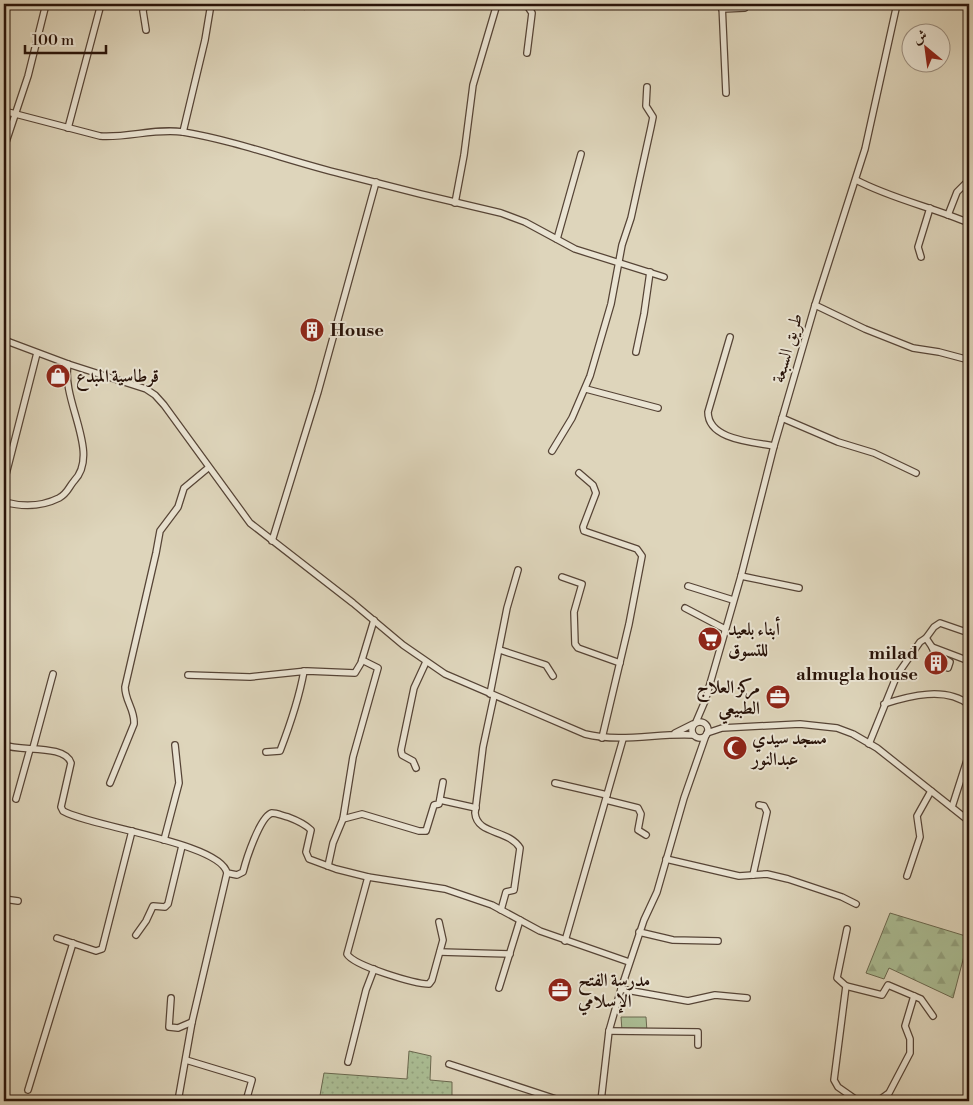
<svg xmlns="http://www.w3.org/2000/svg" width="973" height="1105" font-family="'Libre Bodoni',Amiri,serif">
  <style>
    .grass { fill: url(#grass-dots); stroke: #6a684f }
    .forest { fill: url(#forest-firs); stroke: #6a684f }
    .garden { fill: #abbe95; stroke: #6a684f }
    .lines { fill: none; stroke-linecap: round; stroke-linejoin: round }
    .minor-casing { stroke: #564436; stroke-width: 8 }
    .minor { stroke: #eae4d3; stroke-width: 5.5 }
    .labels { text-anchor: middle; stroke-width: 4; stroke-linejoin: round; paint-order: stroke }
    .poi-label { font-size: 18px; font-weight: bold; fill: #281309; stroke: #eae4d3; text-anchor: start }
    .street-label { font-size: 18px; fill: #281309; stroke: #eae4d3 }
  </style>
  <defs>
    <pattern id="grass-dots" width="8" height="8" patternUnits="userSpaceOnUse" patternTransform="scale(1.25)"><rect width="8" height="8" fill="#abbe95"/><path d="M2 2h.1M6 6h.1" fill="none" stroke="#93a27f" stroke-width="1.8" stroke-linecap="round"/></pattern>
    <pattern id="forest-firs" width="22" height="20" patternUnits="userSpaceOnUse" patternTransform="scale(1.25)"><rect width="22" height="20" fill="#abbe95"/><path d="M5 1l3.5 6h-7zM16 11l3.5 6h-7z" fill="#93a27f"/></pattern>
  </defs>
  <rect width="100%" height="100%" fill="#ded5bb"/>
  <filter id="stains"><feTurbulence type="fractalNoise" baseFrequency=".004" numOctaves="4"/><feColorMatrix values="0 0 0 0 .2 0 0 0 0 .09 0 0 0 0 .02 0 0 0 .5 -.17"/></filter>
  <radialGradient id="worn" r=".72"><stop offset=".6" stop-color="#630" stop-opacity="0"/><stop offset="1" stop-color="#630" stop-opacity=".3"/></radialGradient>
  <path class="grass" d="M409,1051L431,1056L430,1080L452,1082V1101H319L324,1073L407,1079Z"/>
  <path class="forest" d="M890,913L969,937L953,998L889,968L884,979L866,973Z"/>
  <path class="garden" d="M621,1017H646L647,1032L622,1031Z"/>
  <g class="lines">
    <defs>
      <g id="minor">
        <path d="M145,4L143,11L146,30"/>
        <path d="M299,4L304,6"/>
        <path d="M526,4L532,13L527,53"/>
        <path d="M722,4L726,93"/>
        <path d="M722,9L745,8L747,4"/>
        <path d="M4,111L100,136C128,138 155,128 183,132C237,141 289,161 342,174C395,188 448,201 501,213L525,222L575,249L664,277"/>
        <path d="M68,128L101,4"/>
        <path d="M183,132L205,40L211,4"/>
        <path d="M4,148L28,76L46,4"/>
        <path d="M856,180C892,199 932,207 969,223"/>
        <path d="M455,203L464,155L473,85L497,4"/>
        <path d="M948,215L957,192L969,180"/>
        <path d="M557,239L581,154"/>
        <path d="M921,257L918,247L930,208"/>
        <path d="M815,305L865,329L913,348L939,352L969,360"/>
        <path d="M730,337L708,412C708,440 753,442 774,446"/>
        <path d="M4,340L68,364L146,389L155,395L164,405L250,523L353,603L403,645L445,674L585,734C622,743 657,733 693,735"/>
        <path d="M636,352L644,314L650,272"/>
        <path d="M586,389L658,408"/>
        <path d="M782,418L838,442L874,453L916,473"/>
        <path d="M552,451L572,418L590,376L611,304L622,245L631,218L651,127L653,117L646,106L647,87"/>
        <path d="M579,473L593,485L596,493L583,527L584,531L637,549L642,556L629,624L602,738"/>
        <path d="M4,482L37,353"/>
        <path d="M4,502C23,507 41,507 59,498C68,493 68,488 74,481C101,453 61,401 68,364"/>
        <path d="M272,541L318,392L376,182"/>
        <path d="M741,576L799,588"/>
        <path d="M562,577L582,584L574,612L575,644L578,648L620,663"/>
        <path d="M688,586L733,600"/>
        <path d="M685,608L725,629"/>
        <path d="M926,638L934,627L940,623L969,633"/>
        <path d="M932,647L934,652L950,662L948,668"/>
        <path d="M500,650L546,665L553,676"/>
        <path d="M188,675L250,677L307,671L355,673L361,663L374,620"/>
        <path d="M490,694L507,608L518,570"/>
        <path d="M494,696L483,747L475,813C477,835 508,829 520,848L514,890L506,892L501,910"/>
        <path d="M884,704C909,696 946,686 969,705"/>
        <circle cx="700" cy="730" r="8"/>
        <path d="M696,722L705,701L741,576L774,446L815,305L865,149L897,4"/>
        <path d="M675,733L693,724"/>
        <path d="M707,733L722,728L800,724L837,728L853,734L877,748L969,821"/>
        <path d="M869,744L897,675L920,642L926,638L932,647L969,661"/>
        <path d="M4,745C20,752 65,744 71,763L61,807L63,811C91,827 221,843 227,873L192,1022L178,1101"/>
        <path d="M33,748L53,674"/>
        <path d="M266,752L280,751C290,725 299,699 304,671"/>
        <path d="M416,768L413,761L402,755L401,750L414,688L426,662"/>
        <path d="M110,783L134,724C135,710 125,701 125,687L156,553L160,531L178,507L184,488L208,468"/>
        <path d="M555,783L607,795"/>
        <path d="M16,799L30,749"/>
        <path d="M440,800L476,808"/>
        <path d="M606,800L638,808L641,814L638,830L646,835"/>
        <path d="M952,807L969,754"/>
        <path d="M343,819L353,757L378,668L362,660"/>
        <path d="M164,840L179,783L175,745"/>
        <path d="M666,859L739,876L767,874L788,879L842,897L856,904"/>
        <path d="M328,866L333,843L343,819L362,814L419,831H426L434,805L439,804L443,782"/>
        <path d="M227,873L237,875L243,872C246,860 260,816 272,813C277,813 283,816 288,817C296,820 305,824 311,830L306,852L309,859L336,869L368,877L445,889L492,905L540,931L629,962"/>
        <path d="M753,875L767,812L764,806L759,805"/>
        <path d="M907,876L920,837L917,816L931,791"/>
        <path d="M368,877L347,954C354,966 415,984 429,984L432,980L443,940L439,922"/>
        <path d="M4,899L18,901"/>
        <path d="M847,929L837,978L846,986L834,1080L838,1087L858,1101"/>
        <path d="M639,932L673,940L718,941"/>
        <path d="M136,935L146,921L153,906L165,907L168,904L182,846"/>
        <path d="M57,938L96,951L102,949L132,831"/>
        <path d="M565,941L623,739"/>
        <path d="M440,952L510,954"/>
        <path d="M846,986L882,995L888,985L921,999L933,1016"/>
        <path d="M499,988L520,920"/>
        <path d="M621,989L688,1001L715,995L747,998"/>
        <path d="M171,998L169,1027L178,1028L192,1022"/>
        <path d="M609,1031L698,1032V1045"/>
        <path d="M186,1060L252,1080L246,1101"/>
        <path d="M348,1062L366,990L374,969"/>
        <path d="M449,1064L562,1101"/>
        <path d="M28,1090L73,943"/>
        <path d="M601,1101L609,1031L621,989L644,920L657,892L684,798L706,735"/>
        <path d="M878,1101L889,1093L910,1053V1039L905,1026L914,996"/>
      </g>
    </defs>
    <use href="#minor" class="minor-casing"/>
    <use href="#minor" class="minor"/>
  </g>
  <defs>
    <symbol id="building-disc" viewBox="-11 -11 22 22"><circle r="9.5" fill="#8f2418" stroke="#eae4d3"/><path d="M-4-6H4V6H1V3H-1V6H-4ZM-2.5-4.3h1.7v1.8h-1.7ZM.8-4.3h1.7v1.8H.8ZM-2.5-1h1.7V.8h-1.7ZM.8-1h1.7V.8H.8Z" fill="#fff"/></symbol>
    <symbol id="shop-disc" viewBox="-11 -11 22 22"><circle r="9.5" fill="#8f2418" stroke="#eae4d3"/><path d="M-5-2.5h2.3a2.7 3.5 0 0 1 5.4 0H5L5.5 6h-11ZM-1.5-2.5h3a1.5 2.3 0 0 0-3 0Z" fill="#fff"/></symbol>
    <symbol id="supermarket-disc" viewBox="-11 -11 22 22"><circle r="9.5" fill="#8f2418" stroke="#eae4d3"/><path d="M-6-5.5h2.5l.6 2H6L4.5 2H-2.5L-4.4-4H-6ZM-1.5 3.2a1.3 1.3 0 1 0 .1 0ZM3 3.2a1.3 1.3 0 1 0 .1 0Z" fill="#fff"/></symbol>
    <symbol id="office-disc" viewBox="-11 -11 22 22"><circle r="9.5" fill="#8f2418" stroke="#eae4d3"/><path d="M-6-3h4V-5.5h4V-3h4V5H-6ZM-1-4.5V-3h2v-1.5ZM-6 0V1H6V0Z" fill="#fff"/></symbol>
    <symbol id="mosque-disc" viewBox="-11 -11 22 22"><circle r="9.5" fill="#8f2418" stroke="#eae4d3"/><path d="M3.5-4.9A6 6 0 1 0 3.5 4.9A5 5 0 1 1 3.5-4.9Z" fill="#fff"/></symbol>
  </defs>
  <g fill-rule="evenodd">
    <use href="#building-disc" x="298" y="316" width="28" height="28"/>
    <use href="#shop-disc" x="44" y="362" width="28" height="28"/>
    <use href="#supermarket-disc" x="696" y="625" width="28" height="28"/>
    <use href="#building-disc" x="922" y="649" width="28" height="28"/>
    <use href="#office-disc" x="764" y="683" width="28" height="28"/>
    <use href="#mosque-disc" x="721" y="734" width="28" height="28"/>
    <use href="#office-disc" x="546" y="976" width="28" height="28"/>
  </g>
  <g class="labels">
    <g class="poi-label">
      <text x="330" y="336">House</text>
      <text x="76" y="382">قرطاسية المبدع</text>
      <text x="728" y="635">أبناء بلعيد<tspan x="728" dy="21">للتسوق</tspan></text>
      <text x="918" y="659" text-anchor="end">milad<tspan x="918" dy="21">almugla house</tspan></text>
      <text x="760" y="693" text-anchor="end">مركز العلاج<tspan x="760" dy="21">الطبيعي</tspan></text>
      <text x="752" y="744">مسجد سيدي<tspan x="752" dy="21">عبدالنور</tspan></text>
      <text x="578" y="986">مدرسة الفتح<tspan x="578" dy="21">الإسلامي</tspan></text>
    </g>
    <g class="street-label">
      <text transform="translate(787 348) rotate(-74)" y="6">طريق السبعة</text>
    </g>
  </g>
  <rect width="973" height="1105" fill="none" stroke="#ded5bb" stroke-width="20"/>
  <rect x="5" y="5" width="963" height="1095" fill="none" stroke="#281309" stroke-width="2.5"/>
  <rect x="10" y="10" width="953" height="1085" fill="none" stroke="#281309"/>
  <g transform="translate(926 48) rotate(331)"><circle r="24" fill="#eae4d3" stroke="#9c9082"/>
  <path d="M0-4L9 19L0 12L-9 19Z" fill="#8f2418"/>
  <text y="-8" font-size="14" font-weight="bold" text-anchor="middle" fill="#281309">ش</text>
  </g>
  <path d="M25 45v8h81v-8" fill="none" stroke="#281309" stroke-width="2.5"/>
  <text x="32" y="45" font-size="15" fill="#281309" stroke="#eae4d3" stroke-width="4" paint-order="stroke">100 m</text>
  <rect width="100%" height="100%" filter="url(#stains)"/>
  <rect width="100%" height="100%" fill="url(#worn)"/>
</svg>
